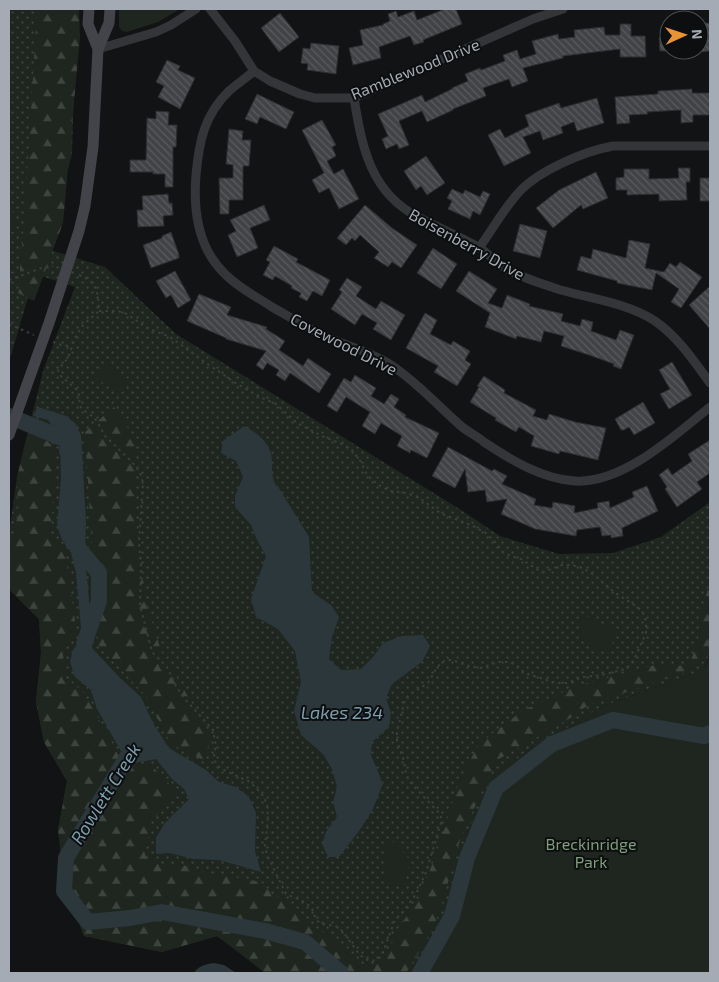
<svg xmlns="http://www.w3.org/2000/svg" width="719" height="982" font-family="'Exo 2',sans-serif">
  <style>
    .grass { fill: url(#grass-dots) }
    .forest { fill: url(#forest-firs) }
    .green { fill: #1f261f }
    .water { fill: #2c373c }
    .lines { fill: none; stroke-linecap: round; stroke-linejoin: round }
    .river { stroke: #2c373c; stroke-width: 16 }
    .building { fill: url(#building-back-hatch); stroke: #2d2d30 }
    .path { stroke: #3a3c40; stroke-width: 2; stroke-dasharray: 2.5 4; stroke-linecap: butt }
    .street { stroke: #343539; stroke-width: 9 }
    .secondary { stroke: #424449; stroke-width: 11 }
    .labels { text-anchor: middle; stroke-width: 4; stroke-linejoin: round; paint-order: stroke }
    .street-label { font-size: 16px; fill: #a5abb4; stroke: #0d0e0f }
    .park-label { font-size: 16px; fill: #7f9e7c; stroke: #0d0e0f }
    .water-label { font-size: 18px; font-style: italic; fill: #7d9eae; stroke: #0d0e0f }
  </style>
  <defs>
    <pattern id="grass-dots" width="8" height="8" patternUnits="userSpaceOnUse" patternTransform="scale(1.25)"><rect width="8" height="8" fill="#1f261f"/><path d="M2 2h.1M6 6h.1" fill="none" stroke="#3d433d" stroke-width="1.8" stroke-linecap="round"/></pattern>
    <pattern id="forest-firs" width="22" height="20" patternUnits="userSpaceOnUse" patternTransform="scale(1.25)"><rect width="22" height="20" fill="#1f261f"/><path d="M5 1l3.5 6h-7zM16 11l3.5 6h-7z" fill="#3d433d"/></pattern>
    <pattern id="building-back-hatch" width="6" height="6" patternUnits="userSpaceOnUse" patternTransform="scale(1.25)"><rect width="6" height="6" fill="#414347"/><path d="M-1 5l2 2M0 0l6 6M5-1l2 2" fill="none" stroke="#595b5f"/></pattern>
  </defs>
  <rect width="100%" height="100%" fill="#121314"/>
  <path class="grass" d="M9,9H76L72,155L44,248L105,267L176,334L458,508L500,536L559,554L613,553L661,537L710,502V652L704,670L601,707L469,829L444,920L411,973H273L217,936L162,952L84,936L65,885L58,830L67,781L44,742L36,702L41,653L39,619L9,589V534L17,477L43,371L75,287L35,274L9,362Z"/>
  <g class="forest">
    <path d="M32,9H79L80,37L63,223L34,301L18,293L25,211L37,10Z"/>
    <path d="M114,407L135,439V512L145,598L161,651L212,737L203,760L171,744L146,696L98,645L85,432Z"/>
    <path d="M30,424L56,450L51,534L65,550L76,628L63,654L65,677L83,692L109,737L124,766L149,764L157,771L177,792L151,822L145,855L162,865L180,864L204,872L261,882L272,894L290,903L314,927L343,944L365,967L384,961L400,925L417,903L435,857L460,779L479,744L522,711L577,686L658,664L674,666L689,665L698,642L700,615L710,583V645L701,664L692,670L588,705L572,717L499,759L485,784L460,840L439,914L426,941L406,973H265L217,936L162,952L84,936L65,885L58,830L67,781L44,742L36,702L41,653L39,619L9,589V552L18,515L17,477Z"/>
  </g>
  <g class="green">
    <path d="M119,9H180L158,22L127,32L122,31L119,27Z"/>
    <path d="M9,209L12,210C14,218 23,232 9,232Z"/>
    <path d="M105,364H112L114,365L120,376L128,379L129,384C125,388 124,393 117,393L94,376V373L98,369Z"/>
    <path d="M586,617H589L597,623L610,627L617,631L610,649L608,652C584,648 582,645 579,621Z"/>
    <path d="M710,655V973H411L444,920L469,829L498,770L601,707L704,670Z"/>
    <path d="M387,841H391L396,844L408,858L410,861L405,882L402,885L396,886L393,885L387,879C386,873 387,868 387,862C387,854 382,849 387,841Z"/>
  </g>
  <g class="water">
    <path d="M38,407L66,416L75,423L81,435L86,522L85,560L88,587L92,648L120,678L141,697L153,723L169,748L206,770L219,782L236,787L249,797L256,813L255,851L261,872L219,860L193,859L169,853L156,854V838L164,824L189,799L184,789L172,779L156,759L135,763L126,760L97,709L91,690L74,676L70,661L73,650L81,639V628L76,573L69,545L62,540L57,526L61,478L60,442L56,431L48,420L33,416Z"/>
    <path d="M244,426C256,432 268,441 271,454C274,465 269,480 279,488L309,537L312,592L331,605L339,617L332,637L329,659L341,670L361,669L373,657L383,643L402,636L423,635L430,646L422,662L392,684L386,698L391,713L389,727L372,742L371,755L383,784L372,811L359,831L339,857H328L322,844L326,832L337,817L333,802L337,787L332,769L323,754L301,735L294,711L301,682L295,651L278,629L256,617L251,599L266,556L257,540L251,525L235,507V496L243,477L236,461L221,453L223,441Z"/>
    <path d="M214,963L224,965L236,973H194C198,966 206,964 214,963Z"/>
  </g>
  <g class="lines">
    <g class="river">
      <path d="M9,416L69,441L67,451"/>
      <path d="M72,541L99,573V601L84,644"/>
      <path d="M137,741L119,770L66,858L64,891L88,922L130,918L162,912L265,931L305,942L341,973"/>
      <path d="M420,973L452,916L467,858L496,788L552,744L613,720L704,736L710,733"/>
    </g>
  </g>
  <g class="building">
    <path d="M445,9H456L462,24L423,40L424,42L414,45L410,36L379,47L381,58L353,65L349,48L363,45L360,30L383,25V24L390,21L388,14L396,11L398,17L414,11L417,20Z"/>
    <path d="M280,13L299,37L279,52L261,28Z"/>
    <path d="M703,23H710V51L699,52V31H703Z"/>
    <path d="M620,24H631V36H645L646,57H620V49L563,56V58L523,68L528,81L512,87L509,79L483,88L486,96L453,109V110L427,122L422,111L399,121L409,145L399,149L397,144L386,149L382,139L388,136L378,114L422,95L425,102L452,89V88L468,81L465,74L480,68L481,70L505,61L503,55L517,50L520,59L536,54L532,41L558,34L559,39L575,37L574,30L604,27L605,35H620Z"/>
    <path d="M669,37V51H660L659,38Z"/>
    <path d="M311,43L339,46L336,74L307,70L308,64L301,63L303,48L310,49Z"/>
    <path d="M167,60L180,66L178,70L195,78L180,109L158,97L164,86L156,82Z"/>
    <path d="M692,89V93H710V115H693V122L681,123V110L647,112L648,114L629,115L630,123L617,124L615,97L658,94V91Z"/>
    <path d="M257,94L294,112L286,129L260,117L257,124L245,119Z"/>
    <path d="M597,98L604,123L577,131L574,122L561,127L563,133L543,140L540,131L523,137L531,153L504,166L488,135L500,129L505,138L529,126L525,115L559,103L561,108Z"/>
    <path d="M156,111L169,112L168,125H177L176,147H173V187H165V174H153V172H130V160H146L147,118L156,119Z"/>
    <path d="M322,120L336,145L332,147L336,156L327,161L334,174L343,169L359,199L339,209L329,188L319,193L312,180L324,173L302,130Z"/>
    <path d="M229,129L243,131L242,140H251L249,166H243V200H229V214H220L219,178H233V165L226,164Z"/>
    <path d="M426,156L445,183L427,195L421,186L416,190L404,171Z"/>
    <path d="M678,168H690V182H686L687,200L659,201V194L627,195V190H616V178L624,177V169H649V179L679,178Z"/>
    <path d="M596,172L608,198L583,209L581,205L553,228L536,208L559,190Z"/>
    <rect x="700" y="178" width="10" height="23"/>
    <path d="M452,189L463,194L465,190L480,197L483,191L490,194L480,215L473,211L470,219L448,209L452,201L447,198Z"/>
    <path d="M168,194L169,203H172L173,215L163,216L164,226L138,227L137,210H143L142,196Z"/>
    <path d="M264,205L270,220L250,228L258,248L237,257L228,235L236,231L230,220Z"/>
    <path d="M365,205L392,228L417,245L401,268L392,262L388,267L374,258L379,252L360,235L355,241L352,238L346,245L337,238Z"/>
    <path d="M520,224L547,231L540,258L513,251Z"/>
    <path d="M171,232L179,255V258L151,268L143,245L162,238V236Z"/>
    <path d="M629,240L650,244L645,268L664,272L670,263L676,267L680,262L702,277L681,308L671,302L679,289L656,273L652,290L617,283V281L577,270L581,256L591,259L593,249L626,258Z"/>
    <path d="M274,246L298,259L296,262L330,280L322,296L313,291L307,301L299,297L301,293L291,288L292,286L275,276L273,280L263,275L270,262L266,260Z"/>
    <path d="M433,248L457,264L441,289L417,273Z"/>
    <path d="M175,271L191,300L178,308L171,295L166,298L156,281Z"/>
    <path d="M469,271L497,289L488,303L502,308L507,295L530,304L529,306L563,314L561,321L580,326L582,319L593,322L591,331L616,340L620,330L634,335L621,369L613,366L614,364L589,355L561,346L564,336L544,331L541,342L517,336L516,339L485,327L490,313L456,291Z"/>
    <path d="M347,278L362,287L356,296L376,309L381,301L405,315L391,340L373,329L377,323L362,314L355,325L331,309L342,292L339,290Z"/>
    <path d="M710,286V329L689,305Z"/>
    <path d="M199,294L231,307L227,315L267,327L266,329L285,341L279,350L303,366L308,358L331,374L319,393L290,373L285,381L276,375L279,370L267,363L263,370L256,365L266,351L226,339V338L187,321Z"/>
    <path d="M425,313L437,320L430,334L451,345L453,341L470,351L465,360L471,364L457,386L434,372L438,366L406,348Z"/>
    <path d="M672,362L692,395L669,409L660,394L670,389L659,370Z"/>
    <path d="M355,375L376,388L371,396L384,404L391,394L399,399L394,407L406,415L405,417L439,433L427,458L411,450L410,453L397,446L402,436L381,423L375,434L362,426L370,412L346,397L337,412L327,406L344,378L351,382Z"/>
    <path d="M484,376L505,390L504,393L536,410L533,416L547,420L549,414L575,422L606,428L598,460L560,451L559,454L531,446L534,436L519,427L516,432L495,420L496,418L470,402L479,387L477,386Z"/>
    <path d="M643,402L655,423L634,435L629,427L624,430H621L615,419Z"/>
    <path d="M710,440V473L697,482L702,489L677,507L665,489L667,487L659,475L668,468L672,475L692,461L688,454Z"/>
    <path d="M448,447L492,471L494,469L507,476L502,484L536,499L534,505L552,508L553,502L575,506L574,513L598,508L597,503L609,501L610,508L634,497L632,492L647,486L658,511L622,528L623,536L611,538V535L602,536L600,527L577,530L576,536L535,529L501,514L507,499L487,502L485,490L468,492L465,469L455,488L432,476Z"/>
  </g>
  <g class="lines">
    <g class="path">
      <path d="M79,275C98,282 98,293 99,311"/>
      <path d="M9,280L44,267L53,266"/>
      <path d="M99,311H118L127,314L147,328L170,337L209,365L237,384L262,398L276,404L297,423L324,437L342,444L352,450L361,462L367,475L377,484L390,491L406,493L418,497L440,513L473,526L486,533L496,543L503,552L511,556L521,559L538,570L544,572L562,565H572L583,568L594,575L614,592L634,605L642,611L645,617L646,625V633L634,660L629,666L622,670L602,675L583,677L567,683H556L525,673L515,664L507,662H498L481,668L469,666L452,660H446L441,663L436,669L428,683L408,696L405,699L397,732V741L404,761L406,773L409,781L439,813L441,817V823L426,872L416,894L402,913L395,920L382,955C379,959 374,962 368,960C357,957 348,935 339,928C334,924 326,926 320,923C314,920 315,911 310,907C304,900 294,898 286,894L267,855L265,846L268,817L267,806L264,797L258,790L250,782L224,770L218,766L215,761L214,754L216,746L213,730L184,698L176,686L167,667L152,652L140,605L141,564L139,542L143,483L140,472L131,461L105,436L97,421L92,416L82,409L80,406L79,395L77,390L62,377L59,374L58,370L68,358L75,338L83,325Z"/>
      <path d="M9,324L34,335"/>
      <path d="M53,342L61,345L72,346"/>
    </g>
    <g class="street">
      <path d="M210,9L235,41L254,71L270,81L300,94L315,98H354L533,19L563,9"/>
      <path d="M98,49L156,32L171,25L196,9"/>
      <path d="M254,71C246,78 237,84 229,91C204,115 199,142 196,175C193,211 198,249 226,275C239,288 257,297 272,307C290,317 307,328 325,336C347,346 371,352 391,365C417,382 438,406 461,426C468,432 477,436 484,442C511,460 542,479 575,481C623,484 675,435 710,407"/>
      <path d="M354,98C362,148 371,194 420,218C439,228 459,236 478,247C488,253 495,262 505,268C522,278 542,284 561,290C592,299 627,303 655,321C678,337 694,361 710,383"/>
      <path d="M479,248C493,229 504,208 520,191C540,170 585,151 613,146H710"/>
    </g>
    <g class="secondary">
      <path d="M89,9L88,24L98,49"/>
      <path d="M9,435L49,323L79,231L85,206L93,147L98,49L109,23L110,9"/>
    </g>
  </g>
  <g class="labels">
    <g class="street-label">
      <text transform="translate(415 69) rotate(-22)" y="6">Ramblewood Drive</text>
      <text transform="translate(467 244) rotate(29)" y="6">Boisenberry Drive</text>
      <text transform="translate(344 344) rotate(27)" y="6">Covewood Drive</text>
    </g>
    <g class="park-label">
      <text x="591" y="850">Breckinridge<tspan x="591" dy="18">Park</tspan></text>
    </g>
    <g class="water-label">
      <text x="342" y="719">Lakes 234</text>
      <text transform="translate(106 794) rotate(-58)" y="6">Rowlett Creek</text>
    </g>
  </g>
  <rect width="719" height="982" fill="none" stroke="#a5abb4" stroke-width="20"/>
  <g transform="translate(684 35) rotate(87)"><circle r="24" fill="#0d0e0f" stroke="#4a4d51"/>
  <path d="M0-4L9 19L0 12L-9 19Z" fill="#e89436"/>
  <text y="-8" font-size="14" font-weight="bold" text-anchor="middle" fill="#a5abb4">N</text>
  </g>
</svg>
